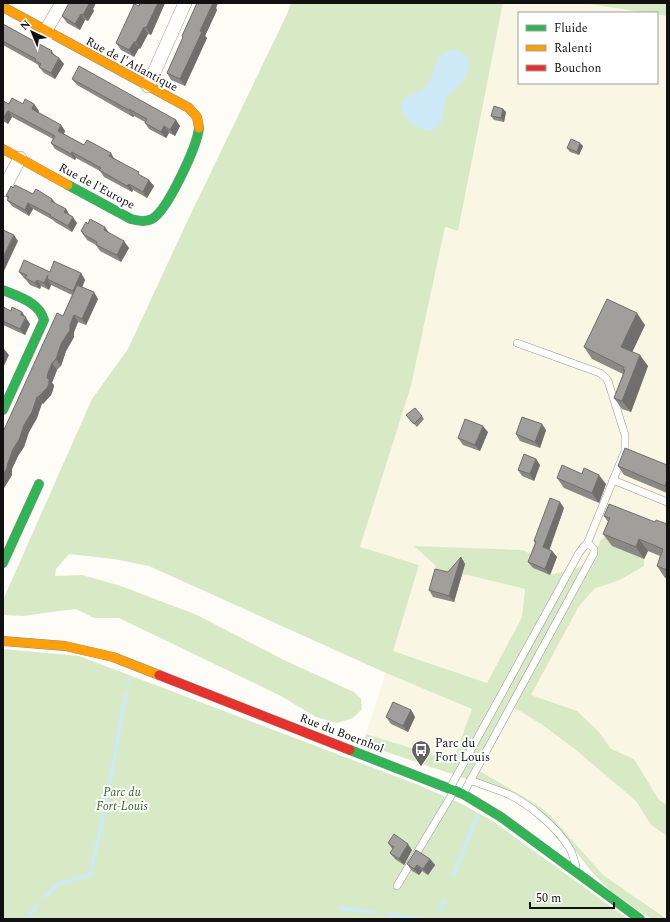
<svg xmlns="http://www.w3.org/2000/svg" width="670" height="922" font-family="Spectral,serif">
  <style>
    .farmland { fill: #f9f7e4 }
    .forest { fill: #d8eac5 }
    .water { fill: #cde8f7 }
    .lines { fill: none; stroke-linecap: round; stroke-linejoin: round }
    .stream { stroke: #cde8f7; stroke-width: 3.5 }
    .lane-casing { stroke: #979795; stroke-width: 8 }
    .street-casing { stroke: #979795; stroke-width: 14 }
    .fast-casing { stroke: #8e8d8b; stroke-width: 10 }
    .slow-casing { stroke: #8e8d8b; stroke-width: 10 }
    .jam-casing { stroke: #8e8d8b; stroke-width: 10 }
    .lane { stroke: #fffffe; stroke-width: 7 }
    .street { stroke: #fffffe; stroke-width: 13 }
    .fast { stroke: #30b455; stroke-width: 9 }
    .slow { stroke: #ff9f0a; stroke-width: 9 }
    .jam { stroke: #e5322d; stroke-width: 9 }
    .wall { fill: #8a8986 }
    .shaded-wall { fill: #716f6d }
    .building { fill: #a19f9c; stroke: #716f6d }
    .labels { text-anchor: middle; stroke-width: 4; stroke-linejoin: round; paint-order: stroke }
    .street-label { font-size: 12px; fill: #111; stroke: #fff }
    .poi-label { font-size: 12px; fill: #111; stroke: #fff; text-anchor: start }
    .park-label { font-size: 12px; font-style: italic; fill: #2f6b1f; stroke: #fff }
  </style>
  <rect width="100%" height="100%" fill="#fdfcf7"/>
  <path class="farmland" d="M503,3H583L647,13H519V83H657V14L667,16V918L603,875L550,815L528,798L363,744L419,566L360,547L411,386L445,227L458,230Z"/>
  <g class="forest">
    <path d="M291,3H503L458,231L445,227L411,386L360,547L419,565L393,651L487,683L522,617L525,589L468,575L434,572L436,566L414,546L523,550L537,558L533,568L550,575L578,568L595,557L600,541L613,528L612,546L644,559V566L618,581L595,588L579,606L531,695L577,711L598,731L611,749L634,759L659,800L667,805V836L651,825L636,801L576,750L544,726L512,706L476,769L536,804L550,815L603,875L667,919H651L611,892L591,871L574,849L517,796L363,744L366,734L453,761L472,709L386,673L149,566L114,559L69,554L56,569L55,576L82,575L121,586L197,615L284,660L354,692L361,699L362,709L353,718L337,723L316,717L281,696L119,618H94L76,609L59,611L23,616L4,615L3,613V600L92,399L128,349L185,226L287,14Z"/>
    <path d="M583,3H667V16L657,14V13H647Z"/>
    <path d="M3,649L79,656L416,784L460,803L493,821L628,919H3Z"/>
  </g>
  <path class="water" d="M455,50C473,55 472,68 462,82C458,88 450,92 447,98C443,104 443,115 442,123C438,126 435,130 429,130C419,131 401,117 401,107C402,95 417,94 424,88C438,77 429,53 455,50Z"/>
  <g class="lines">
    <g class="stream">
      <path d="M128,682L129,679"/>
      <path d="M453,876L478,815"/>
      <path d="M45,897L58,884L90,875L105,810L126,693"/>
      <path d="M339,908L375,913"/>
      <path d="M440,910L444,901"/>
      <path d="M387,914L419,919"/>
      <path d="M26,919L37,906"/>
    </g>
    <defs>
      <g id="lane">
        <path d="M517,343L600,373L606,378L608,381L625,435V451L587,544"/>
        <path d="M613,480L667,502"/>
        <path d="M470,780C483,785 495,789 508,794C529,804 558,828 570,849C573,854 574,861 576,866"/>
        <path d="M450,788L579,553L585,545H590L594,549V553L463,794"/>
        <path d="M397,886L454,791"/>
      </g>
      <g id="street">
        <path d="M46,30L62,3"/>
        <path d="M148,86L185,3"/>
        <path d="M3,190L20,158"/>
      </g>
      <g id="fast">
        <path d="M68,185L131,219C138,221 146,222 152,219C168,210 197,146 199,128"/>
        <path d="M3,290C19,297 39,302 44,320L3,410"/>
        <path d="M3,563L39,484"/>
        <path d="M350,750L463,794L501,817L640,919"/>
      </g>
      <g id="slow">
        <path d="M3,7L189,108L197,117L199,128"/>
        <path d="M3,149L68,185"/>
        <path d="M3,641L65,646L113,657L159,675"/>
      </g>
      <path id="jam" d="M159,675L350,750"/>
    </defs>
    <use href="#lane" class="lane-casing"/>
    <use href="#street" class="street-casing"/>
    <use href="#fast" class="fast-casing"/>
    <use href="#slow" class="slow-casing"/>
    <use href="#jam" class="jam-casing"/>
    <use href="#lane" class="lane"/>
    <use href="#street" class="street"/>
    <use href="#fast" class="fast"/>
    <use href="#slow" class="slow"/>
    <use href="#jam" class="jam"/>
  </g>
  <g class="wall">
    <path d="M140,3H165L151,35L148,34L140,49L139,48L134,57L121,50L116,43Z"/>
    <path d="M196,3H218L216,8L217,10L205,36L207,38L185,86L171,80L167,73L183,38L182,36L197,4Z"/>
    <path d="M93,9L94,11L88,21L85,20L80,30L67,23L62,16Z"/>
    <path d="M3,24L52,51L55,56L59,58L64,64L55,79L44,73L37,64L3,45Z"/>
    <path d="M72,79L176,120L180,126L175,136L169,133L166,138L149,129L145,123V122L134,116L133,117L77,85Z"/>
    <path d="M3,101L9,104H34L39,111L38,112L61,125L65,131L64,134L84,145L114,158L141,176L154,186L147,198L133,190L132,192L104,177L100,171L76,158L75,160L55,149L51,143L53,139L12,117L8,124L3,121Z"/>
    <path d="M503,109L506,112L504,122L494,120L491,116Z"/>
    <path d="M583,146L579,155L570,152L567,148Z"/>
    <path d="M6,196L56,204L66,209L70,216L77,223L72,232L55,222L53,220L33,209L29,216L12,206L7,200L8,199Z"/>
    <path d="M81,231L109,233L129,248L121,262L100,251L96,245L87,240Z"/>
    <path d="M19,272H50L81,273L85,280L82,287L98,299L86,325L78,322L74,332V337L66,351L61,366L57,370L53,379L52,383L54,385L53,390L51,395L43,404L42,403L37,418L29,432L24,447L18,456L12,469V475L4,488L3,432L63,316L72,295L51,285L49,290L41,286L40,289L30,285L26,280L24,278Z"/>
    <path d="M3,308L11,311L22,312L30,324L25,335L3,325Z"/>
    <path d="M645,325L632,352L648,366L631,412L622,409L614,398L623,374L592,359L584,347Z"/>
    <path d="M406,415L422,416L424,419L417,427L409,419Z"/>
    <path d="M546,430L540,448L520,441L516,434Z"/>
    <path d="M488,432L480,451L463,445L458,438Z"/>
    <path d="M536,459L540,465L534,481L522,476L518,470Z"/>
    <path d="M667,465V493L624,475L618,466Z"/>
    <path d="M557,478L606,484L599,503L564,488Z"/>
    <path d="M564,508L549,550L552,551L557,557L550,575L533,568L528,562L535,543L534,541Z"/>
    <path d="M604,516L667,524V578H665L657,566L660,556L648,551L644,559L612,546L603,534L608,522Z"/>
    <path d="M461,557L465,564L454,602L433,597L429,590L448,572Z"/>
    <path d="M411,710L415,717L408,732L391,724L386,717Z"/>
    <path d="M388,843L412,850L404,865L395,859L390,853L393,850Z"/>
    <path d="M430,859L435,865L428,875L422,871L419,875L412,871L407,864Z"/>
  </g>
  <g class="shaded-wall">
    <path d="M88,3H96L93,9L94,11L88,21L83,15Z"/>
    <path d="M158,3H165L151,35L146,28Z"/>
    <path d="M211,3H218L216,8L217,10L205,36L207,38L185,86L180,79Z"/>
    <path d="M81,14L85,20L80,30L75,24Z"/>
    <path d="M144,27L148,34L140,49L136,42Z"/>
    <path d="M134,42L139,48L134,57L129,50Z"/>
    <path d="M59,58L64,64L55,79L51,73Z"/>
    <path d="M34,104L39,111L36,115L32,109Z"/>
    <path d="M129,109L134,116L133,117L129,110Z"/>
    <path d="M503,109L506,112L504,122L501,118Z"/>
    <path d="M8,111L12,117L8,124L4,117Z"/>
    <path d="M176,120L180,126L175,136L170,130Z"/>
    <path d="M61,125L65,131L62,137L58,131Z"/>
    <path d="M164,126L169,133L166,138L161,132Z"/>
    <path d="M580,143L583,146L579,155L577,152Z"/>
    <path d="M72,152L76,158L75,160L71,154Z"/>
    <path d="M111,153L115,160L109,156Z"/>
    <path d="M149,180L154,186L147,198L143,192Z"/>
    <path d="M129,184L133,190L132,192L127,186Z"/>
    <path d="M52,199L57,205L51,201Z"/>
    <path d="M28,203L33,209L29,216L25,210Z"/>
    <path d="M66,209L70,216L64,212Z"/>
    <path d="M73,217L77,223L72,232L68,226Z"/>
    <path d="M105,227L110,234L104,230Z"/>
    <path d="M14,235L18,241L3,273V257Z"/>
    <path d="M124,241L129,248L121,262L117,255Z"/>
    <path d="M81,273L85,280L78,297L73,291Z"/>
    <path d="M47,279L51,285L49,290L44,283Z"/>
    <path d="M37,280L41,286L40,289L35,283Z"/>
    <path d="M94,292L98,299L86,325L82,319Z"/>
    <path d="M22,312L30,324L25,335L20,329L21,315Z"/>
    <path d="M637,313L645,325L629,359L621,347Z"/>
    <path d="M74,315L78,322L74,332V337L66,351L61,366L56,359L61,344Z"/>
    <path d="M4,349L9,355L3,368V352Z"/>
    <path d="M640,355L648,366L631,412L622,401Z"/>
    <path d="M52,363L57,370L52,383L54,385L53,390L51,395L43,404L38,397Z"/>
    <path d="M37,397L42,403L37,418L29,432L24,447L18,456L12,469V475L4,488L3,491V475L8,463Z"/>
    <path d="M542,424L546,430L540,448L535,442Z"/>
    <path d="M483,426L488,432L480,451L475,445Z"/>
    <path d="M536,459L540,465L534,481L530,474Z"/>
    <path d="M599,475L606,484L599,503L592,493Z"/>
    <path d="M667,480V489L665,486Z"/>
    <path d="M560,502L564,508L548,554L543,547Z"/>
    <path d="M639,539L648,551L644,559L636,547Z"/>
    <path d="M552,551L557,557L550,575L545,569Z"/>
    <path d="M461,557L465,564L454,602L449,596Z"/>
    <path d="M411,710L415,717L408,732L403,726Z"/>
    <path d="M408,844L412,850L404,865L399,859Z"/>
    <path d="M430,859L435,865L428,875L423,869Z"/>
    <path d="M417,865L422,871L419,875L414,869Z"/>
  </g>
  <g class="building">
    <path d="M69,3H88L89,4L83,15L81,14L75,24L62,16Z"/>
    <path d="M140,3H158L146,28L144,27L136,42H134L129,50L116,43L134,4L139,6Z"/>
    <path d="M197,3H213L200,31L202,32L180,79L167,73L183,37L182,36Z"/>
    <path d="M3,24L52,51L51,53L59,58L51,73L39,67L41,64L35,61L36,59L3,41Z"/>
    <path d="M79,66L176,120L170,130L164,126L161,132L145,123L147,119L129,109V110L72,79Z"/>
    <path d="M12,98L23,104L25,99L34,104L32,109L61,125L58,131L84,145L87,140L111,153L109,156L139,172L138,174L149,180L143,192L129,184L127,186L99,170L101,168L72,152L71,154L51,143L55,136L8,111L4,117H3V101L9,104Z"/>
    <path d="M494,106L503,109L501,118L491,116Z"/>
    <path d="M571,139L580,143L577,152L567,148Z"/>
    <path d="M15,185L33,194L36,189L52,199L51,201L66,209L64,212L73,217L68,226L50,216L51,215L28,203L25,210L7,200L9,197L6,196L11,186L13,188Z"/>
    <path d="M90,219L105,227L104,230L124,241L117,255L96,245L97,242L83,234V232L81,231L86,222L88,224Z"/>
    <path d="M3,230L14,235L3,257Z"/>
    <path d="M24,260L50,272L54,261L81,273L73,291L47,279L48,275L44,283L37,280L35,283L25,278L27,275L19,272Z"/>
    <path d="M77,285L94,292L82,319L74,315L70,325V330L61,344L56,359L52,363L48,373L47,378L49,379V384L47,388L38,397H37L32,412L24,425L19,440L13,449L8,463L7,468L3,475V432L57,313L63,316Z"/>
    <path d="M607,299L637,313L621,347L640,355L622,401L614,398L625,370H623L624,367L584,347Z"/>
    <path d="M3,307L11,311L12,307L22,312L21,315L26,317L20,329L3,321Z"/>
    <path d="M415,408L422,416L414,424L406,415Z"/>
    <path d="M522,417L542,424L535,442L516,434Z"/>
    <path d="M465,419L483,426L475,445L458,438Z"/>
    <path d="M625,448L667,465V480L665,486L618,466Z"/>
    <path d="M524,454L536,459L530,474L518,470Z"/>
    <path d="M562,465L582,474L584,468L599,475L592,493L557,478Z"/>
    <path d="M550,498L560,502L543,547L552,551L545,569L528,562L536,542L534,541Z"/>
    <path d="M609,504L655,522L656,520L667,524V570L657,566L663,549L639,539L636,547L603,534L610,518L604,516Z"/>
    <path d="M461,557L449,596L429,590L435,569L448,572Z"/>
    <path d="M393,702L411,710L403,726L386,717Z"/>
    <path d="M394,834L408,844L399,859L390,853L394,847L388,843Z"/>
    <path d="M416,850L430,859L423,869L417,865L414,869L407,864Z"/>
  </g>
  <defs>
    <symbol id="bus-pin" viewBox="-11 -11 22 30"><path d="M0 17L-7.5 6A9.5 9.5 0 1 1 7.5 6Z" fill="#646362" stroke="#fff"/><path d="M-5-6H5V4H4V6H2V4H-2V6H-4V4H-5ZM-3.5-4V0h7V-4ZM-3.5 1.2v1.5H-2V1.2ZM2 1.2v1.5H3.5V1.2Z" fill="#fff"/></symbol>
  </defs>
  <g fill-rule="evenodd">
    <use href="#bus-pin" x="410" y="739" width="22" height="30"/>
  </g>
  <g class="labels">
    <g class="street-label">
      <text transform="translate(132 64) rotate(28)" y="4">Rue de l'Atlantique</text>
      <text transform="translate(97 186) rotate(28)" y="4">Rue de l'Europe</text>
      <text transform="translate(342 733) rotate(21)" y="4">Rue du Boernhol</text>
    </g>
    <g class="poi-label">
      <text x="435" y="747">Parc du<tspan x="435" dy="14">Fort Louis</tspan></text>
    </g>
    <g class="park-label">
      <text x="122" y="796">Parc du<tspan x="122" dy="14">Fort-Louis</tspan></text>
    </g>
  </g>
  <rect width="670" height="922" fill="none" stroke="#111111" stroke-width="8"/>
  <rect x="518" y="12" width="140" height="72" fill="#ffffff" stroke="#a0a0a0"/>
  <rect x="526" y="25" width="20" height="6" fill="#30b455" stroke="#a0a0a0"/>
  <text x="554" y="32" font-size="12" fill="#111111">Fluide</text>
  <rect x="526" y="45" width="20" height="6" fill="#ff9f0a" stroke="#a0a0a0"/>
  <text x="554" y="52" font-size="12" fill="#111111">Ralenti</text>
  <rect x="526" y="65" width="20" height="6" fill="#e5322d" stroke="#a0a0a0"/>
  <text x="554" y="72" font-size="12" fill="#111111">Bouchon</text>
  <g transform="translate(32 32) rotate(316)" stroke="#ffffff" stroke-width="3" paint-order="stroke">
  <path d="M0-3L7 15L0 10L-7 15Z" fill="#111111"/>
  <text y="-6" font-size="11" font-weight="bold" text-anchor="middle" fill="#111111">N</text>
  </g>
  <path d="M530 902v6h84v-6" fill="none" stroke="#111111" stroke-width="2"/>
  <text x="536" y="902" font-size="12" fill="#111111" stroke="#ffffff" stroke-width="3" paint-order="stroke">50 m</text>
</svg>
